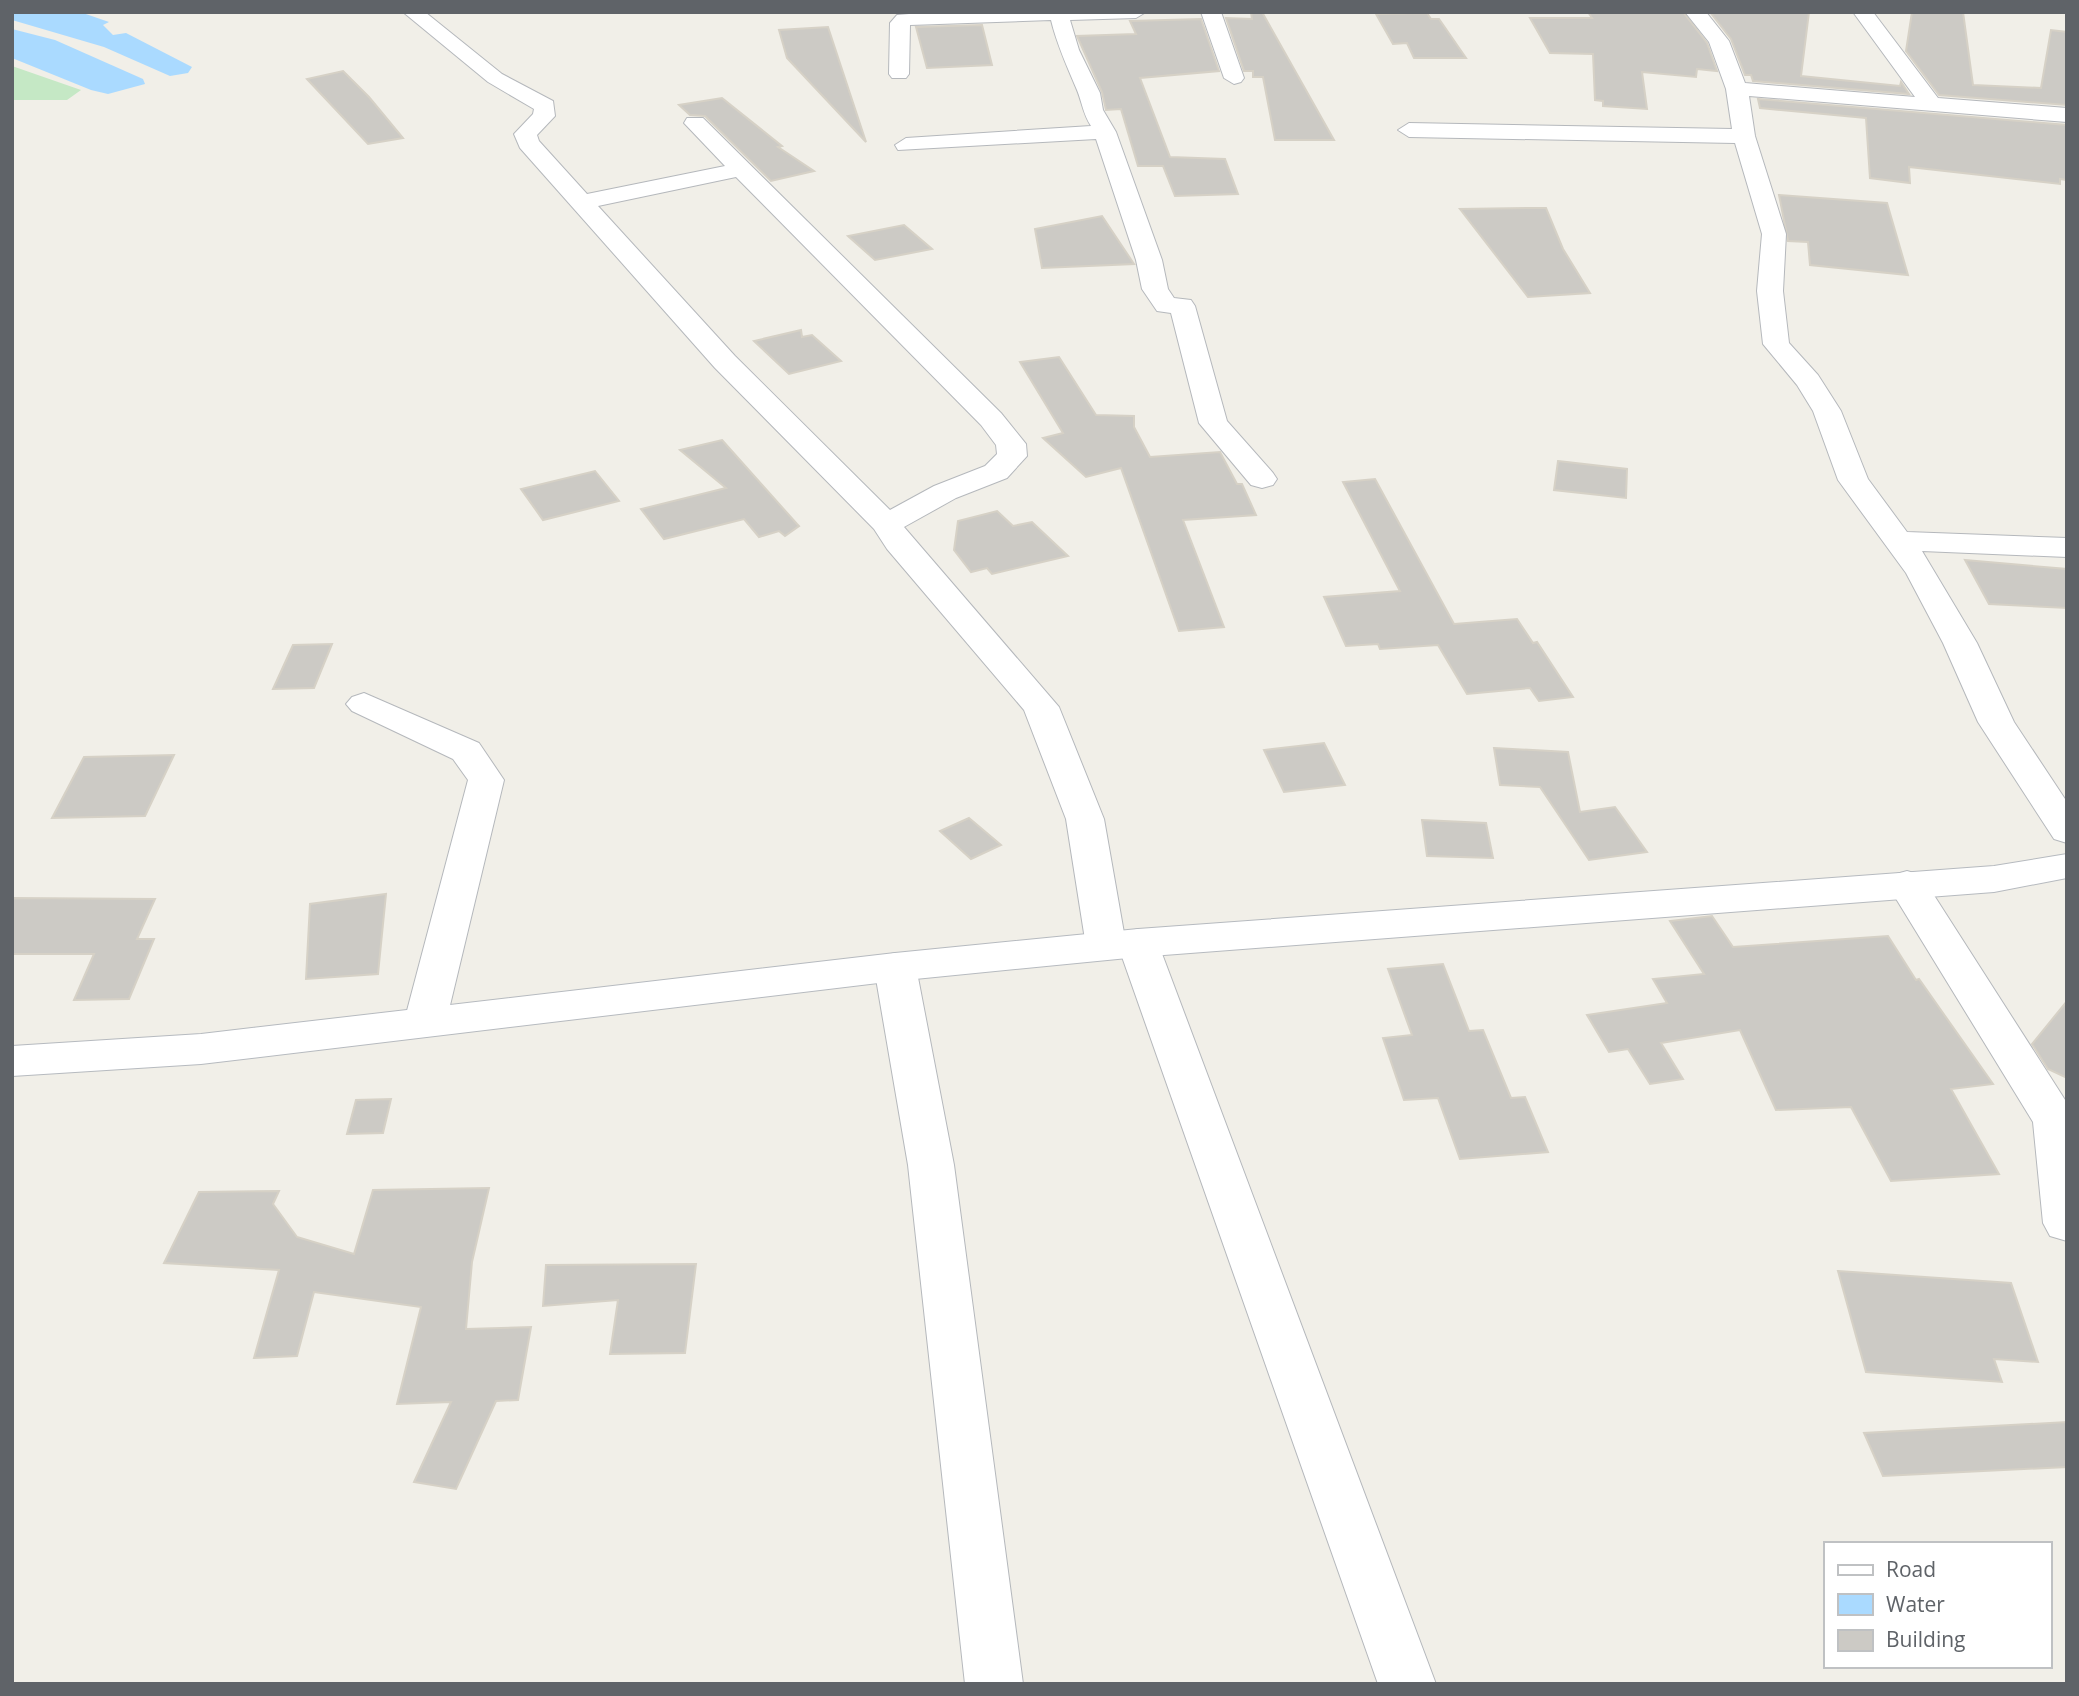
<svg xmlns="http://www.w3.org/2000/svg" width="2079" height="1696" font-family="'Open Sans',sans-serif">
  <style>
    .green { fill: #c5e8c5 }
    .water { fill: #aadaff }
    .building { fill: #cccac5; stroke: #d6d1c6; stroke-width: 2 }
    .lines { fill: none; stroke-linecap: round; stroke-linejoin: round }
    .street-casing { stroke: #b5b8bc; stroke-width: 2 }
    .secondary-casing { stroke: #b6babf; stroke-width: 2 }
    .street { fill: #fff; fill-rule: evenodd }
    .secondary { fill: #fff; fill-rule: evenodd }
  </style>
  <rect width="100%" height="100%" fill="#f1efe8"/>
  <path class="green" d="M12,66L81,90L67,100H12Z"/>
  <g class="water">
    <path d="M12,12H80L109,22L103,25L113,35L126,33L192,67L188,73L170,76L104,47L12,20Z"/>
    <path d="M12,29L55,40L143,79L145,84L108,94L91,90L12,58Z"/>
  </g>
  <g class="building">
    <path d="M1251,12H1262L1334,140H1275L1263,77H1253V71H1244L1226,18L1252,19Z"/>
    <path d="M1588,12H1683L1707,43L1717,71L1697,69L1696,77L1642,72L1647,109L1603,106V101L1595,100L1593,54L1550,53L1530,18H1592Z"/>
    <path d="M1710,12H1809L1801,76L1900,86L1901,82L1909,94L1753,81L1751,75H1745L1731,39Z"/>
    <path d="M1912,12H1963L1973,85L2041,88L2051,30L2067,32V105L1939,95L1906,51Z"/>
    <path d="M1427,13L1431,19H1439L1466,58H1414L1407,43L1393,44L1376,14Z"/>
    <path d="M1201,19L1219,71L1140,78L1170,157L1225,159L1238,194L1175,196L1163,166H1138L1121,109L1106,110L1102,92L1077,36L1136,34L1130,21Z"/>
    <path d="M982,25L992,65L927,68L916,27Z"/>
    <path d="M828,27L866,142L787,58L779,30Z"/>
    <path d="M343,71L369,97L403,138L368,144L307,79Z"/>
    <path d="M722,98L782,146L778,147L814,171L771,181L705,116L690,115L679,105Z"/>
    <path d="M1758,99L2067,125V180L2060,179V184L1909,167L1910,183L1870,178L1866,118L1760,108Z"/>
    <path d="M1779,195L1887,203L1908,275L1810,265L1808,242L1788,241Z"/>
    <path d="M1532,208H1546L1563,249L1590,293L1528,297L1460,209Z"/>
    <path d="M1102,216L1134,264L1042,268L1035,229Z"/>
    <path d="M904,225L932,249L875,260L848,236Z"/>
    <path d="M801,330L802,337L812,335L841,361L789,374L754,341Z"/>
    <path d="M1059,357L1096,415L1134,416V427L1150,457L1220,452L1237,484H1242L1256,515L1183,520L1224,627L1179,631L1121,468L1086,477L1043,438L1063,433L1020,362Z"/>
    <path d="M722,440L797,524L799,526L785,536L779,531L759,537L744,519L664,539L641,509L726,488L680,450Z"/>
    <path d="M1558,461L1627,469L1626,498L1554,490Z"/>
    <path d="M595,471L619,501L543,520L521,489Z"/>
    <path d="M1375,479L1454,624L1517,619L1533,643L1537,642L1573,697L1539,701L1530,688L1467,694L1438,645L1380,649L1378,644L1346,646L1324,597L1400,591L1343,482Z"/>
    <path d="M997,511L1013,526L1032,522L1068,556L992,574L987,568L971,572L954,550L958,521Z"/>
    <path d="M1965,560L2067,569V608L1989,604Z"/>
    <path d="M332,644L314,688L273,689L293,645Z"/>
    <path d="M1324,743L1345,785L1284,792L1264,750Z"/>
    <path d="M1494,748L1568,752L1580,812L1615,807L1647,852L1589,860L1540,787L1500,785Z"/>
    <path d="M174,755L145,816L52,818L84,757Z"/>
    <path d="M969,818L1001,845L971,859L940,831Z"/>
    <path d="M1422,820L1486,823L1493,858L1427,856Z"/>
    <path d="M386,894L378,974L306,979L310,904Z"/>
    <path d="M12,898L155,899L137,939H154L129,999L74,1000L94,954H12Z"/>
    <path d="M1712,916L1733,947L1888,936L1916,980L1919,979L1993,1084L1951,1089L1999,1174L1891,1181L1851,1107L1776,1110L1740,1030L1661,1043L1683,1079L1650,1084L1628,1049L1609,1052L1587,1015L1667,1003L1653,979L1704,974L1670,921Z"/>
    <path d="M1443,964L1469,1031L1483,1030L1511,1098L1525,1097L1548,1152L1460,1159L1438,1098L1404,1100L1383,1038L1412,1035L1388,969Z"/>
    <path d="M2067,1001V1078L2048,1069L2032,1044Z"/>
    <path d="M391,1099L383,1133L347,1134L356,1100Z"/>
    <path d="M489,1188L472,1262L466,1329L531,1327L518,1400L496,1401L456,1489L414,1482L451,1402L397,1404L421,1307L314,1292L297,1356L254,1358L279,1270L164,1263L199,1192L279,1191L273,1204L297,1237L354,1254L373,1190Z"/>
    <path d="M696,1264L685,1353L610,1354L618,1300L543,1306L546,1265Z"/>
    <path d="M1838,1271L2011,1283L2038,1362L1994,1359L2002,1382L1866,1372Z"/>
    <path d="M2067,1422V1467L1883,1476L1864,1433Z"/>
  </g>
  <g class="lines">
    <defs>
      <g id="street">
        <path d="M403,12H425L502,74L553,101L555,116L537,135L539,141L587,194L725,166L684,123L687,118H703L1001,413L1026,444L1027,456L1007,478L956,498L904,527L1059,707L1104,819L1124,933L1138,929L1152,933L1158,943L1436,1684H1378L1121,954L1106,960L1092,956L1086,946L1066,819L1024,710L887,549L874,529L715,368L520,148L514,134L533,114L534,109L488,82ZM736,177L981,425L996,445L997,454L985,466L934,486L890,510L735,356L598,206Z"/>
        <path d="M933,12H1146L1136,18L1070,20L1079,50L1100,93L1103,110L1116,132L1162,260L1168,289L1174,298L1191,300L1195,306L1227,421L1273,473L1277,479L1273,485L1262,488L1251,485L1199,423L1171,313L1157,311L1142,289L1136,260L1096,139L898,150L895,145L906,138L1091,126C1083,114 1082,102 1077,90C1067,66 1057,45 1051,20L910,25L909,74L906,78H892L889,74L890,23L897,15Z"/>
        <path d="M1201,12H1221L1244,78L1241,82L1234,84L1224,78Z"/>
        <path d="M1685,12H1706L1729,41L1745,83L1915,97L1853,12H1873L1938,98L2067,108V122L1749,96L1755,136L1786,234L1783,291L1789,343L1818,375L1841,411L1868,479L1907,532L2067,538V557L1922,551L1977,643L2014,722L2067,802V843L2054,839L1978,722L1943,643L1906,573L1838,480L1813,411L1797,385L1763,344L1757,291L1762,234L1735,143L1409,137L1398,130L1409,123L1732,129L1726,89L1709,42Z"/>
        <path d="M364,693L479,743L504,780L446,1022L440,1032L425,1037L410,1032L404,1022L468,780L453,759L352,711L346,704L352,697Z"/>
        <path d="M1907,871L1921,875L2067,1103V1241L2050,1236L2043,1223L2033,1122L1887,884L1893,875Z"/>
        <path d="M895,953L910,957L916,967L954,1165L1023,1684H965L908,1165L874,967L880,957Z"/>
      </g>
      <path id="secondary" d="M2067,854V878L1994,892L1138,957L895,981L201,1064L12,1076V1046L201,1034L895,953L1138,929L1994,866Z"/>
    </defs>
    <use href="#street" class="street-casing"/>
    <use href="#secondary" class="secondary-casing"/>
    <use href="#street" class="street"/>
    <use href="#secondary" class="secondary"/>
  </g>
  <rect width="2079" height="1696" fill="none" stroke="#5f6368" stroke-width="28"/>
  <rect x="1824" y="1542" width="228" height="126" fill="#ffffff" stroke="#bfc1c3" stroke-width="2"/>
  <rect x="1838" y="1565" width="35" height="10" fill="#ffffff" stroke="#bfc1c3" stroke-width="2"/>
  <text x="1886" y="1577" font-size="21" fill="#5f6368">Road</text>
  <rect x="1838" y="1594" width="35" height="21" fill="#aadaff" stroke="#bfc1c3" stroke-width="2"/>
  <text x="1886" y="1612" font-size="21" fill="#5f6368">Water</text>
  <rect x="1838" y="1630" width="35" height="21" fill="#cccac5" stroke="#bfc1c3" stroke-width="2"/>
  <text x="1886" y="1647" font-size="21" fill="#5f6368">Building</text>
</svg>
